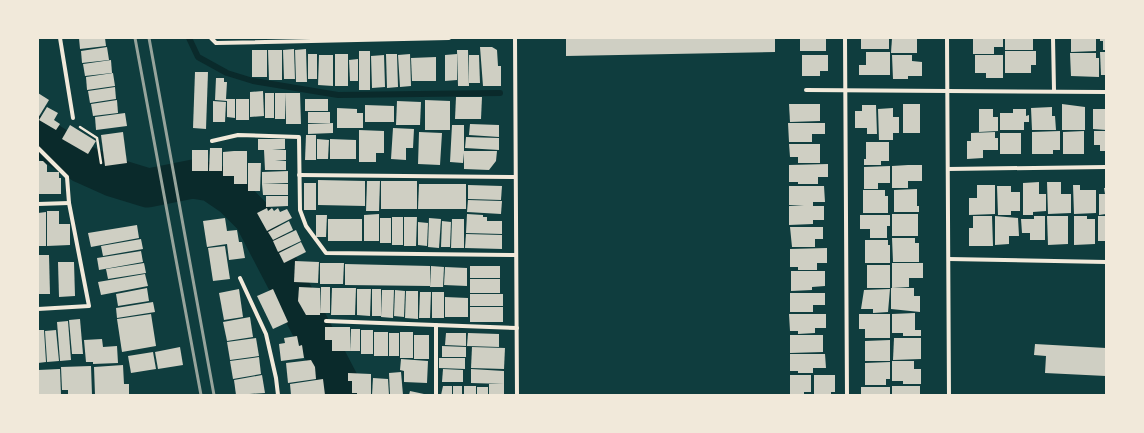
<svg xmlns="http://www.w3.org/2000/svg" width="1144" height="433" font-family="'PT Sans Narrow',sans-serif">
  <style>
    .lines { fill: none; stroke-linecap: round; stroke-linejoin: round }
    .stream { stroke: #0a2a2b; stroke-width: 6 }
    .river { stroke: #0a2a2b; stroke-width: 39 }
    .building { fill: #cfcfc3 }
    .path { stroke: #f1e9da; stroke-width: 2.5 }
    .minor { stroke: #f1e9da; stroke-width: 4 }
    .rail { stroke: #97a49c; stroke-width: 3 }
  </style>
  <rect width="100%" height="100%" fill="#0f3d3e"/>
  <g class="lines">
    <path class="stream" d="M189,38L198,57L227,73L253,81L338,95L500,93"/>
    <path class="river" d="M38,135L83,164L112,177L148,188L193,179L211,182L233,197L253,217L346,395"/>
  </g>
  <g class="building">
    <path d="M79,38H105L106,46L80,49Z"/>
    <path d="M566,38H775V52L566,56Z"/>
    <rect x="800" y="38" width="26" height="13"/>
    <rect x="861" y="38" width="28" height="11"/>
    <path d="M892,38H917V53H891Z"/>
    <path d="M973,38H1003V47H994V54H973Z"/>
    <rect x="1005" y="38" width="28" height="12"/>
    <path d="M1071,38H1096V51L1071,52Z"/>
    <path d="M1100,38H1106V50H1103V41H1100Z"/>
    <path d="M107,47L109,60L82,63L81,51Z"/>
    <path d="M480,47H492L497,50L498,66H501V86H483Z"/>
    <path d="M294,49L295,79H284L283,50Z"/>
    <path d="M306,49L307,82H296L295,50Z"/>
    <rect x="252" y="50" width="15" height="27"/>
    <path d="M268,50H282V80H269Z"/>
    <path d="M457,50H468L469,86H458Z"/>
    <rect x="359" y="51" width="11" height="39"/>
    <path d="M1005,51H1036V65H1031V73H1005Z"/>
    <path d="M866,52H890V75H859V65H866Z"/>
    <path d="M1100,52H1106V75H1101Z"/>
    <path d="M1070,53H1096V58H1099V77L1071,76Z"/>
    <rect x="308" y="54" width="9" height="25"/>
    <rect x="335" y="54" width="13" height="32"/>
    <path d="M386,54H397L398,87L387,88Z"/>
    <path d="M410,54L411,86L400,87L398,55Z"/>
    <path d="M457,54V80L445,81V55Z"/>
    <path d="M319,55H333V86L318,85Z"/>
    <path d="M384,55L385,87L372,88L371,56Z"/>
    <path d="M469,55H479L480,83H469Z"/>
    <path d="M802,55H828V71H820V76H802Z"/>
    <path d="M892,55H912V61L922,62V76H908V79H893Z"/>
    <path d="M975,55H1003V78H986V73H975Z"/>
    <path d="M436,57V81H412L411,58Z"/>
    <path d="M358,59V81H350L349,60Z"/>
    <path d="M111,60L112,73L85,76L83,64Z"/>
    <path d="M195,72H208L206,129L193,128Z"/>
    <path d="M113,73L115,86L87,90L86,77Z"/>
    <path d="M216,78H224V82H227L226,99H235V118L227,117V101L215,100Z"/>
    <path d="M115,87L116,99L90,103L88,91Z"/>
    <path d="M263,91L264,116L250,117V92Z"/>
    <path d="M38,93L49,100L38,118Z"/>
    <rect x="265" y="93" width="9" height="25"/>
    <path d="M275,93H286L285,119H275Z"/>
    <path d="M286,93H300L301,124H286Z"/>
    <path d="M456,97H482L481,119H455Z"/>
    <rect x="236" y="99" width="13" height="21"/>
    <rect x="305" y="99" width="23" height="12"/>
    <path d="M117,100L118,113L93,116L91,104Z"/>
    <path d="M425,100L450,101V130H425Z"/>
    <path d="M213,101L226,102L225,122H213Z"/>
    <path d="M397,101L421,102L420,125H396Z"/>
    <path d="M789,104H820V121L790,122Z"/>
    <rect x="903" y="104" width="17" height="29"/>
    <path d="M1062,104L1085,107V130H1062Z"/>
    <path d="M365,105L394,106V122H365Z"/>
    <path d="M862,105H876L877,134H867V128H855V111H862Z"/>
    <path d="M47,107L58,113L54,120L60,124L56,130L39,120Z"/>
    <path d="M1052,107V116H1055L1056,130H1032L1031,108Z"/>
    <path d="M337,108L357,109V113H363V128H337Z"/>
    <path d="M893,108V117H899V133H893V140H879L878,109Z"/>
    <path d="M979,109H993V117H998V131L979,132Z"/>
    <path d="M1013,109H1026V116L1029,115V122H1024V130H1000V113H1013Z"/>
    <path d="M1093,109H1106V130L1093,129Z"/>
    <rect x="308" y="112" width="22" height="11"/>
    <path d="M125,113L127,126L96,130L95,117Z"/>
    <path d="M333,123V133L308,134V124Z"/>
    <path d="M788,123H825V134H812V142H789Z"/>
    <path d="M470,124L499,125V137L469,135Z"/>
    <path d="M70,125L96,141L88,154L62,139Z"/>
    <path d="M452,125H464V151H497L496,161L489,170L464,169V153L463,163L450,162Z"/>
    <path d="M393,128L414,129L413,148H406V160L391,159Z"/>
    <path d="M359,130L384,131V153H376V162H359Z"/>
    <path d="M1060,131V150H1053V154H1032V132Z"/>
    <path d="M1084,131V154H1063V132Z"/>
    <path d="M1094,131H1106V151H1100V145H1094Z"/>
    <path d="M123,132L127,163L105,166L101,135Z"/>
    <path d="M419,132L442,133L440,165L418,164Z"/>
    <path d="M995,132V138H998V150H983V158L967,159V141H971V133Z"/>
    <rect x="1000" y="133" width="21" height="21"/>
    <path d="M306,135H316V160H305Z"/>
    <path d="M466,137L499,138V150L465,148Z"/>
    <path d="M258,139H285V149L272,150H286V160L275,161H286V170H265L264,150H258Z"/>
    <path d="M317,139L329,140L328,159H317Z"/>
    <path d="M330,139L356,140V159H330Z"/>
    <path d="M866,142H889V161H881V165H864V159H866Z"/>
    <path d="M789,144H820V163H798V157H790Z"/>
    <path d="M210,148H222V171H209Z"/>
    <rect x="192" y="150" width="16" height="21"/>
    <path d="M234,151H247V184H234V176H223V152Z"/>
    <path d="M38,161H43L47,165V172H59V178H61V194H38Z"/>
    <path d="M248,163H261L260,191H248Z"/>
    <path d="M828,164V177H818V184H798V182H789V165Z"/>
    <path d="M908,165H922V181H908V188H892V166Z"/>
    <path d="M890,166V183H878V189H864V167Z"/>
    <path d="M288,171V183L262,184V172Z"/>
    <path d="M318,180L365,181V206L318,205Z"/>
    <path d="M367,181H380L379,211H366Z"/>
    <rect x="381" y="181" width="36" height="28"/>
    <path d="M1039,182V194H1046V211L1033,212V215H1023V183Z"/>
    <path d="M1047,182H1061V194H1071V213L1048,214Z"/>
    <rect x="304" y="183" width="12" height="27"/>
    <path d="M262,184H288V195H263Z"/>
    <path d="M419,184H466V209H418Z"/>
    <path d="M468,185L502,186L501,200L468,199Z"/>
    <path d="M977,185H995V214L969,215V198H977Z"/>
    <path d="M1073,185H1080V190H1096V213L1074,214Z"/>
    <path d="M789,186H824L825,202H813V206H824V220H813V224L789,225V206H804L789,205Z"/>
    <path d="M997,186H1011V192H1020V211H1011V215H998Z"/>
    <path d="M1104,188H1106V214L1099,215V194H1105Z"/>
    <path d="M917,189V206H919V212H894V190Z"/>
    <path d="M863,190H885V196H888V213H863Z"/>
    <path d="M266,196H288V206L266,207Z"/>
    <path d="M468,200L502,201L501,214L467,212Z"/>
    <path d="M267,208L268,211L272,208L274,211L278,208L280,212L287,209L292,218L267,231L257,213Z"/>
    <path d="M47,211H59V224H70V245L47,246Z"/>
    <path d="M46,212V246H38V213Z"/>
    <path d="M379,214V241H364V215Z"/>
    <path d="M467,214L483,215V217H487V221H502V234L466,233Z"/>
    <rect x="892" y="214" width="26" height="22"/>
    <path d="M316,215H327L326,237H316Z"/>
    <path d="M860,215H890V226H887V238H870V229H860Z"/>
    <path d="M973,216H992L993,246H969V228H973Z"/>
    <path d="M995,216L1018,218L1019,236H1009V244L995,245Z"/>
    <path d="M1034,216H1045V240H1030V233H1022L1021,219H1034Z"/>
    <path d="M1047,216H1068V244L1048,245Z"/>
    <path d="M1074,216H1087V219H1095V244L1074,245Z"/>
    <rect x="1098" y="216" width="8" height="25"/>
    <rect x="392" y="217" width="11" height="28"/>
    <path d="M404,217H417L416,246H404Z"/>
    <path d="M225,218L227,231L237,230L239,242H242L245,258L229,260L227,244L207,247L203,221Z"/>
    <rect x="380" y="218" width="11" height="25"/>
    <path d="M429,218L441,219L439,248L428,247Z"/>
    <rect x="328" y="219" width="34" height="22"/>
    <path d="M452,219H464V248H451Z"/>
    <path d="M289,221L293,230L273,240L268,232Z"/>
    <path d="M442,221L451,222L450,247H441Z"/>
    <path d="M418,222L428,223L427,246L418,245Z"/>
    <path d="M137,225L139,238L91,247L88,233Z"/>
    <path d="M790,227H823V239H815V247H792Z"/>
    <path d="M296,230L301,241L278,252L273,241Z"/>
    <path d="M466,234L502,235V249L465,248Z"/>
    <path d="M892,238H915V243H919V262H893Z"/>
    <path d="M141,239L143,249L103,256L101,246Z"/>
    <path d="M865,240H888V245H890V263H865Z"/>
    <path d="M301,242L306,252L284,263L279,253Z"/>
    <path d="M225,246L230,279L213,281L208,248Z"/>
    <path d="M827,248V263H817V270H798V267H790V249Z"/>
    <path d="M141,251L143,262L99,270L97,258Z"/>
    <path d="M38,255H49L50,294H38Z"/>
    <path d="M295,261L319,262L318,283L294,282Z"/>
    <path d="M58,262H74L75,296L59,297Z"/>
    <path d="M144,263L146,273L108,279L106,269Z"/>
    <path d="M320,263H344L343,284H320Z"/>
    <path d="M892,263H923V278H909V287L892,288Z"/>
    <path d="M345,264L430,266V286L345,285Z"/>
    <rect x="867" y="265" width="23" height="23"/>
    <path d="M431,266L444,267L443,287H430Z"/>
    <rect x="470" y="266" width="30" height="12"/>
    <path d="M445,267L467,268V286L444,285Z"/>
    <path d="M791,271H825V286L812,287V290L791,291Z"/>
    <path d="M145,274L148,286L101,295L98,282Z"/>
    <rect x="470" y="279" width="30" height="14"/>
    <path d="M299,287L320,288V315H306L298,301Z"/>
    <path d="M321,287H330V313H320Z"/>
    <path d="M147,288L149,301L118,306L116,294Z"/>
    <path d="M332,288H356L355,315H331Z"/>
    <path d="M891,288H914V296H920V312L891,309Z"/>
    <path d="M239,289L243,317L224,320L219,293Z"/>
    <path d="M273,289L288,322L273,329L257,296Z"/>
    <path d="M357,289H371L370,316L357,315Z"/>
    <rect x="372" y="289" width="9" height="27"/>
    <path d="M890,289L888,312L873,313V309H861L864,290Z"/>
    <path d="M382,290H394L393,318L381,317Z"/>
    <path d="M395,290L405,291L404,317L394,316Z"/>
    <path d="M406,291H418V319L405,318Z"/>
    <path d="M420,292H431L430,318H419Z"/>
    <rect x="432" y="292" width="12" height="26"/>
    <path d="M790,293H825V305H813V312H790Z"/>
    <rect x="470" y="294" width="33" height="12"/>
    <path d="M445,297L468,298V317H445Z"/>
    <path d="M153,302L155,312L117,318L116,308Z"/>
    <rect x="470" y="307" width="33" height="15"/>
    <path d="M915,313V330H921V336H903V333H892V314Z"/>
    <path d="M151,314L156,346L122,352L117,319Z"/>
    <path d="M789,314H826V328H815V333L798,334V331H790Z"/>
    <path d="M859,314H890V338H865V329H859Z"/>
    <path d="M250,317L253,337L227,341L223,322Z"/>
    <path d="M80,319L83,354H72L69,320Z"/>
    <path d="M68,321L71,360L60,361L57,322Z"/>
    <path d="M325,327H350V351H332V340H325Z"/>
    <path d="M351,329H360V351H350Z"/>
    <path d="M38,330H44L46,362L38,363Z"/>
    <path d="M56,330L59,361L47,362L45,331Z"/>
    <rect x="361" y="330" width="12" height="24"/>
    <rect x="374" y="332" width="14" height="24"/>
    <rect x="400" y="332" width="13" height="26"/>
    <rect x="389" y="333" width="10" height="23"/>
    <path d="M446,333H466V346L445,345Z"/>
    <path d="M468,333L499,334V347L467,346Z"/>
    <rect x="414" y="335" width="15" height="24"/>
    <path d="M790,335H823V352L790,353Z"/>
    <path d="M297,336L299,346L302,345L304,358L281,361L279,344L285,343L284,338Z"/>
    <path d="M256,338L259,356L230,360L227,342Z"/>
    <path d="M894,338H921V359L893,360Z"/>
    <path d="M102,339L103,347L117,346L118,363L93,364V362H86L84,340Z"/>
    <path d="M890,340V361H865V341Z"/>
    <path d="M1035,344L1106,348V376L1045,373L1046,356L1034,355Z"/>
    <path d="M442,346L466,347V357H442Z"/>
    <path d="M180,347L183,365L158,369L155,352Z"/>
    <path d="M472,347L505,348L504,369L471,368Z"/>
    <path d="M153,352L156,369L131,373L128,356Z"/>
    <path d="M790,354H825L826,368H813V373H798V371H790Z"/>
    <path d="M259,357L261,374L233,379L230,361Z"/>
    <path d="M439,358H465V369L439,368Z"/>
    <path d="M401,359L428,361L427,383L404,382V371L400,370Z"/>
    <path d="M311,360L315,367L316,379L288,383L286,363Z"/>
    <path d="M892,361H914V369H921V384H903V381H892Z"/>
    <path d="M890,362V379H886V385H865V363Z"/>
    <path d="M123,365L124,384H129V395H95L94,367Z"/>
    <path d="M91,366L92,395H68V390H62L61,367Z"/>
    <path d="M60,369L61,395H38V370Z"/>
    <path d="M443,369L463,370V382H442Z"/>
    <path d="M471,369L504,371V384L471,383Z"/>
    <path d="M401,372L403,395H390L389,373Z"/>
    <path d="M348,373L371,374V395H357V393H352V381H348Z"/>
    <path d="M262,375L265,393L236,395L234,380Z"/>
    <path d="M790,375H811V392H804V395H790Z"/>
    <path d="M814,375H835V392H831V395H814Z"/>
    <path d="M373,378L388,379L389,395H372Z"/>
    <path d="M323,379L325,395H291L290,384Z"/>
    <rect x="489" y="384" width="15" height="11"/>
    <path d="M443,386H452V395H441Z"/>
    <rect x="453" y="386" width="9" height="9"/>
    <rect x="464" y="386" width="12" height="9"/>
    <rect x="892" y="386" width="28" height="9"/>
    <rect x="477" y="387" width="11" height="8"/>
    <rect x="861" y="387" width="29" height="8"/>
    <path d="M410,391L424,394V395H409Z"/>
  </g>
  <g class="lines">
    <path class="path" d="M80,127L97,138L101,163"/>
    <g class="minor">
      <path d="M60,38L73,118"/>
      <path d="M211,38L216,43L449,38"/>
      <path d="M515,38L517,395"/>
      <path d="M845,38L847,395"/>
      <path d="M947,38L949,395"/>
      <path d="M1053,38L1054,90"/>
      <path d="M806,90L1106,92"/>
      <path d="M212,141L238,135L299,137L300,210L306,226L326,253L515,255"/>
      <path d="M38,148L67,177L69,203L89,306L38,309"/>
      <path d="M948,169L1106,167"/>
      <path d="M299,175L515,177"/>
      <path d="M38,204L69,203"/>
      <path d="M949,259L1106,262"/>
      <path d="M240,278L266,334L276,378L278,395"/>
      <path d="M326,321L517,328"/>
      <path d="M436,325V395"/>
    </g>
    <g class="rail">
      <path d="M135,38L201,395"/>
      <path d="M149,38L214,395"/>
    </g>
  </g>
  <rect width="1144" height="433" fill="none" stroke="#f1e9da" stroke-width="78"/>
</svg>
